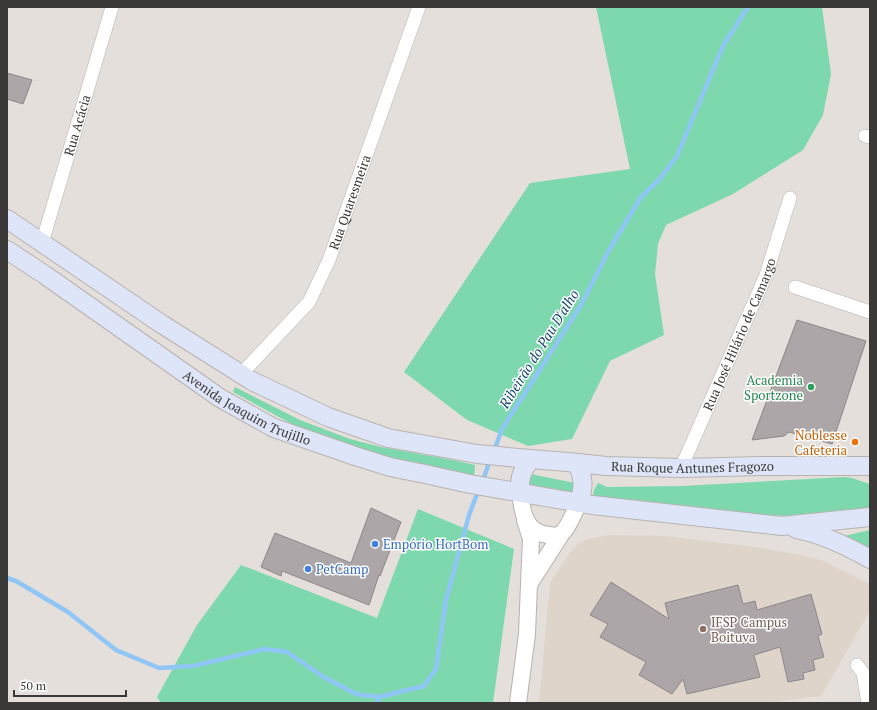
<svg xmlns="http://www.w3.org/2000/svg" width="877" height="710" font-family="'PT Serif',serif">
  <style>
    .built { fill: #dfd4ca }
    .green { fill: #7ed8ad }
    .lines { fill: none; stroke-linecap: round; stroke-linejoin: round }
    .stream { stroke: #90c6f6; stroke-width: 4.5 }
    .building { fill: #aca6a8; stroke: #8d8789 }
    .minor-casing { stroke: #b8b3af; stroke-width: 14 }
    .tertiary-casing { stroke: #b8b3af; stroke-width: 18 }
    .secondary-casing { stroke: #b8b3af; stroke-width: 20 }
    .minor { stroke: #fff; stroke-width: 13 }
    .tertiary { stroke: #fff; stroke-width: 16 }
    .secondary { stroke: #dfe5f8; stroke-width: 18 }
    .leisure-dot { fill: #2e9e5b; stroke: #fff; stroke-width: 1.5 }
    .food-dot { fill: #e8710a; stroke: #fff; stroke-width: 1.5 }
    .shop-dot { fill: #3f7fe0; stroke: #fff; stroke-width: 1.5 }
    .education-dot { fill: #8d6e63; stroke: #fff; stroke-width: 1.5 }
    .labels { text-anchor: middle; stroke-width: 3; stroke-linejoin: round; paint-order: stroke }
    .street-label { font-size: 13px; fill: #3b3937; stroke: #fff }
    .leisure-label { font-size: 13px; fill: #27864d; stroke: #fff; text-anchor: end }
    .food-label { font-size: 13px; fill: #c56008; stroke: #fff; text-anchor: end }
    .shop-label { font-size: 13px; fill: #366cbe; stroke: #fff; text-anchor: start }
    .education-label { font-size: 13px; fill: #785e54; stroke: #fff; text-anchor: start }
    .water-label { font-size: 14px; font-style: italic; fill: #12466c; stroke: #fff }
  </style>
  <rect width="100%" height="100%" fill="#e4dfdb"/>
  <path class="built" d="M609,535L665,536L756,547L802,555L823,561L870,584V611L821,696L764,703H539L550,583L567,557L576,545L588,539Z"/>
  <g class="green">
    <path d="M596,7H822L831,74L823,115L803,150L733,194L666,225L658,244L655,274L664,335L610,361L572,439L528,446L467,420L404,372L530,183L630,169Z"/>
    <path d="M235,387L300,420L350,439L381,447L453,460L475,465L474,478L359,451L303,430L233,392Z"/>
    <path d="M530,474L575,483L574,490L569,494L527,488Z"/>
    <path d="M845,477L852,478L870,484V507L824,516L723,515L593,496L594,490L598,483L607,487L683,486Z"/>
    <path d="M418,509L514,549L493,703H161L157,697L197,625L241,565L377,618Z"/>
    <path d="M870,530V553L840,537Z"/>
  </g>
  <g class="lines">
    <g class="stream">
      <path d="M494,451L502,429L581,305L609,250L641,197L659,180L677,156L723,46L748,7"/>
      <path d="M482,483L490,460"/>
      <path d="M7,578L16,581L68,612L116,650L159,668L193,666L265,649L287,652L322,676L356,694L379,697L424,686L436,669L446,600L469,515L479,489"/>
      <path d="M377,703L379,697"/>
    </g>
  </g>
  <g class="building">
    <path d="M7,73L32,80L23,104L7,99Z"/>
    <path d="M797,320L866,341L832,444L789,432L784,436L752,440Z"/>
    <path d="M371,508L401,522L380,576L379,575L369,605L282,571L281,576L261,567L275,533L351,563Z"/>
    <path d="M611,582L669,619L665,603L738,585L743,604L755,601L757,610L811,594L822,634L818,636L824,657L813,660L815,670L803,673L804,679L788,682L780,647L754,655L760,677L687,694L683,679L672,694L639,675L646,662L600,637L608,624L590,615Z"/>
  </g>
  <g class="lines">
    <defs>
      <g id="minor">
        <path d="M865,136L870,137"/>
        <path id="s1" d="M42,243L112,7"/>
        <path d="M795,287L870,312"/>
        <path id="s2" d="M241,374L309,302L329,260L419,7"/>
        <path id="s3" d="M681,468L766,275L790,198"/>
        <path d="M857,665L863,673L868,703"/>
      </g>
      <g id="tertiary">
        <path d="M520,492C522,512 525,534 550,535C554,536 559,536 562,533C569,527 574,512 579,503"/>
        <path d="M530,583L562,533"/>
        <path d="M518,703L527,634L529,584L531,539L525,520"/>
      </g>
      <g id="secondary">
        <path id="s4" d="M7,219L160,323L252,381L328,417L388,438L477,454L530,459L568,462L606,466L681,468L761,466H870"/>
        <path id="s5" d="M7,250L45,275L220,398L274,428L355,456L390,467L425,474L470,484L592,505L782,526L870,517"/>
        <path d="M577,463C584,480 584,486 579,503"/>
        <path d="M520,492C519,477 522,472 530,459"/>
        <path d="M796,529C822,534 847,546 870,559"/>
      </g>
    </defs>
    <use href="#minor" class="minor-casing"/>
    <use href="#tertiary" class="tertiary-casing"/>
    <use href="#secondary" class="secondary-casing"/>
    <use href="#minor" class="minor"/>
    <use href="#tertiary" class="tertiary"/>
    <use href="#secondary" class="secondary"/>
  </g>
  <circle class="leisure-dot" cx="811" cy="387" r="4"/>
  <circle class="food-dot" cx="855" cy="442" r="4"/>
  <g class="shop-dot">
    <circle cx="375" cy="544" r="4"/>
    <circle cx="308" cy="569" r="4"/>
  </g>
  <circle class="education-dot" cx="703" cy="629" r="4"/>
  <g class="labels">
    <g class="street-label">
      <text dy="5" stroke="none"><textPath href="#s1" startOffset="123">Rua Acácia</textPath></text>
      <text dy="5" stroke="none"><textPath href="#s2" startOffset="207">Rua Quaresmeira</textPath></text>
      <text dy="5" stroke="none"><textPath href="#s3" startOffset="146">Rua José Hilário de Camargo</textPath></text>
      <text dy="5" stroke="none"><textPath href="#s5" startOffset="288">Avenida Joaquim Trujillo</textPath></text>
      <text dy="5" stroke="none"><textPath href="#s4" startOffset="748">Rua Roque Antunes Fragozo</textPath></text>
    </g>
    <g class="leisure-label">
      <text x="803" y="385">Academia<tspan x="803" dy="15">Sportzone</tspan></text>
    </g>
    <g class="food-label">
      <text x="847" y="440">Noblesse<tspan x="847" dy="15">Cafeteria</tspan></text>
    </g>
    <g class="shop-label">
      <text x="383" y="549">Empório HortBom</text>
      <text x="316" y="574">PetCamp</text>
    </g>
    <g class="education-label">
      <text x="711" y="627">IFSP Campus<tspan x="711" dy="15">Boituva</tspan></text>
    </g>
    <g class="water-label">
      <text transform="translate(539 349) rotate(-58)" y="5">Ribeirão do Pau D'alho</text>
    </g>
  </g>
  <rect width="877" height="710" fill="none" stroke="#3b3937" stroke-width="16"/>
  <path d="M14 690v6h112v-6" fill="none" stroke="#3b3937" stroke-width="2"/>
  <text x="20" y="690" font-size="12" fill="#3b3937" stroke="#ffffff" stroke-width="3" paint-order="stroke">50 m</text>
</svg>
